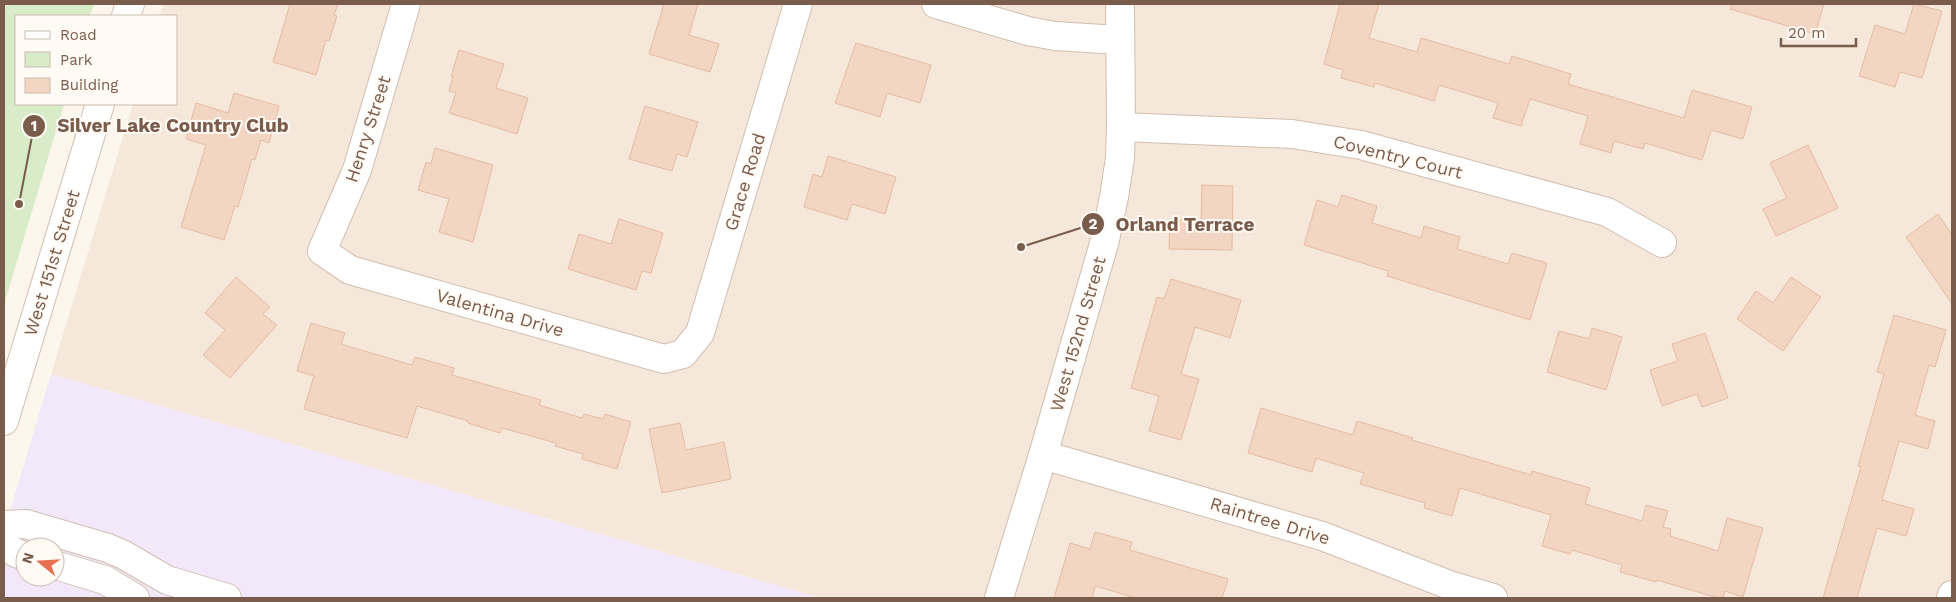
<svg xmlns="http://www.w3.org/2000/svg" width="1956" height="602" font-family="'Work Sans',sans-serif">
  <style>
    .residential { fill: #f5e8da }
    .education { fill: #f3e8fa; fill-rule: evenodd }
    .green { fill: #d8ecc9 }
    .building { fill: #f3d5c3; stroke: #e6bba3 }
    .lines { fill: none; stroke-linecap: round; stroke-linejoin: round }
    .minor-casing { stroke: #d1beb0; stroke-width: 30 }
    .minor { stroke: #fff; stroke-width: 28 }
    .labels { text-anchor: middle; stroke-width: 4; stroke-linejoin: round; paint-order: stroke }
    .street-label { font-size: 18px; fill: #7a5c4d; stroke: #fffaf3 }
    .leader { fill: none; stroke: #7a5c4d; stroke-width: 2 }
    .callout-dot { fill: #7a5c4d; stroke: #fffaf3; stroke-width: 2 }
    .mark-label { font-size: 15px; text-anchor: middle; font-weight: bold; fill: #fff }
    .callout-label { font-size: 19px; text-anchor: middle; font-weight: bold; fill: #7a5c4d; stroke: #fffaf3; stroke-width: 4; stroke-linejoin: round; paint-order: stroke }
  </style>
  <rect width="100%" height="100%" fill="#fdf6ec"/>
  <path class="residential" d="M164,4H1952V598H820L51,374L133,104H176V16H160Z"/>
  <path class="education" d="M51,374L820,598H4V531ZM25,547H55V577H25Z"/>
  <path class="green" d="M4,4H94L90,16H16V104H64L4,305Z"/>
  <g class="building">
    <path d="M290,4H338L334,15L337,16L329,41L326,40L316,75L273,62Z"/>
    <path d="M664,4H698L689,35L719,44L710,72L649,54Z"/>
    <path d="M1340,4H1379L1369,38L1417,52L1421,38L1509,64L1512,56L1571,74L1568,84L1684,118L1692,90L1752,107L1743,139L1711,130L1702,160L1645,143L1643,149L1614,141L1611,153L1580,144L1588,116L1530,99L1521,126L1493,118L1498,103L1439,85L1434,101L1375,83L1374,87L1341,78L1343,70L1324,64Z"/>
    <path d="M1731,4H1824L1815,34L1730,9Z"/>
    <path d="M1914,4L1942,11L1922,78L1900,72L1895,87L1859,76L1875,25L1905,34Z"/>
    <path d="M856,43L931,65L920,103L887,93L880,117L835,103Z"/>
    <path d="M459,50L504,64L496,88L528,98L517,134L449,113L456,93L449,91L453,76H451Z"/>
    <path d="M234,93L279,106L269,143L261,140L255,160L252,159L238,207L235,206L224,240L181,227L206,145L186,139L196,103L228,113Z"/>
    <path d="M645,106L698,122L687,157L677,154L672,171L629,159Z"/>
    <path d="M1808,145L1838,208L1776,236L1763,209L1787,198L1770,163Z"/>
    <path d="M435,148L493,165L473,242L439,232L449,199L418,190L426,162L431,164Z"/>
    <path d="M828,156L896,177L885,214L852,204L847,220L804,207L813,174L822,177Z"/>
    <path d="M1202,185L1233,186L1232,250L1169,249L1170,220H1201Z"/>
    <path d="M1342,195L1377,206L1372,223L1421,238L1424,226L1460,237L1457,249L1508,264L1512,253L1547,263L1530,320L1387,276L1388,271L1304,245L1317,200L1338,207Z"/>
    <path d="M1938,214L1952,235V304L1906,237Z"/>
    <path d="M619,219L663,233L651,273L642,271L636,290L568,269L579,234L611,244Z"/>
    <path d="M236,277L270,307L263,314L277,325L230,378L203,355L225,330L205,313Z"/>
    <path d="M1791,277L1821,297L1783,351L1737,319L1756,291L1773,303Z"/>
    <path d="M1171,279L1241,300L1230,338L1195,327L1181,374L1199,379L1181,440L1149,431L1159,396L1131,388L1157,297L1164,299Z"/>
    <path d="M1894,315L1946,330L1935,367L1929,365L1915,415L1935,421L1928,449L1899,441L1882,500L1914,509L1906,536L1877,528L1857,598H1823L1861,467L1858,466L1884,374L1877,372Z"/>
    <path d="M311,323L345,333L341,344L412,365L415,357L454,368L452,375L541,400L539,405L582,418L584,414L603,419L605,414L631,422L617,469L582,459L583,454L555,446L556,443L502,428L500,433L468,423V421L417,406L407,438L304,409L314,376L297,371Z"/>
    <path d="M1592,328L1622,337L1606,390L1547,372L1559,331L1589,339Z"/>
    <path d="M1705,333L1728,398L1702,407L1697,394L1662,406L1650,370L1678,361L1672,344Z"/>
    <path d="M1261,408L1353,435L1357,421L1413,438L1412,440L1531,475L1532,471L1590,488L1585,504L1642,521L1646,505L1668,511L1663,527L1671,529L1670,536L1718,551L1727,518L1763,528L1743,597L1725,591L1723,598H1718L1657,580L1656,582L1620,572L1622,565L1572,550L1570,554L1542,546L1551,515L1460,488L1452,516L1424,508L1425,503L1360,484L1364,473L1316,458L1312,472L1248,453Z"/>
    <path d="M680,423L686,450L724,442L731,479L662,493L649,429Z"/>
    <path d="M1095,532L1132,542L1130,550L1228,579L1222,598H1136L1095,586L1092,598H1054L1070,543L1090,549Z"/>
  </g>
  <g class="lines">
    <defs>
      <g id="minor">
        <path d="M406,4L357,170L322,251L350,270L664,359L683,354L700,333L798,4"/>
        <path d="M936,4L1028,31L1055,36L1119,40"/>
        <path d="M126,16L130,4"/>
        <path d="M1121,127L1292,134L1361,145L1607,212L1662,243"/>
        <path d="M4,421L100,104"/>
        <path d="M1043,455L1322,536L1452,586L1493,598"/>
        <path d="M4,525L26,524L108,548L124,555L167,580L227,598"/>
        <path d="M4,546L16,553L25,556"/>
        <path d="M55,565L105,580L135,598"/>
        <path d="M999,598L1043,455L1105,240L1114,197L1120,158L1121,127L1120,4"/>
        <path d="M1951,598L1952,595"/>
      </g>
    </defs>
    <use href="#minor" class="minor-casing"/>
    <use href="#minor" class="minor"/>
  </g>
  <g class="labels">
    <g class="street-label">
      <text transform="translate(368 129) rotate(-72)" y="6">Henry Street</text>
      <text transform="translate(1398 157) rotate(14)" y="6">Coventry Court</text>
      <text transform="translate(745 182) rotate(-73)" y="6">Grace Road</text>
      <text transform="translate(52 263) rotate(-73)" y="6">West 151st Street</text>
      <text transform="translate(500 313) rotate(16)" y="6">Valentina Drive</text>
      <text transform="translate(1078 334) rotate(-74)" y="6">West 152nd Street</text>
      <text transform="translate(1270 521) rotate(17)" y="6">Raintree Drive</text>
    </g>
  </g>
  <path class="leader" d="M19 204L34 126M1021 247L1093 224"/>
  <g class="callout-dot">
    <circle cx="19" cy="204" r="5"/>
    <circle cx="1021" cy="247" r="5"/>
    <circle cx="34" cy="126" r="12"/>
    <circle cx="1093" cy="224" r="12"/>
  </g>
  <g class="mark-label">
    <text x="34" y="131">1</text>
    <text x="1093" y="229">2</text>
  </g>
  <g class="callout-label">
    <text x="173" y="132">Silver Lake Country Club</text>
    <text x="1185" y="231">Orland Terrace</text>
  </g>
  <rect width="1956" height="602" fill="none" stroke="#7a5c4d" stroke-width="10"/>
  <rect x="15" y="15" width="162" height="90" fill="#fffaf3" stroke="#cabbb1"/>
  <rect x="25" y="31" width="25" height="8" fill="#ffffff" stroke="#cabbb1"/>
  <text x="60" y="40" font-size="15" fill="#7a5c4d">Road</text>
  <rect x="25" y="52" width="25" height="15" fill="#d8ecc9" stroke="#cabbb1"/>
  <text x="60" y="65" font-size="15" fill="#7a5c4d">Park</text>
  <rect x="25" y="78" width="25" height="15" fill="#f3d5c3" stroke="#cabbb1"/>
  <text x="60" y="90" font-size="15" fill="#7a5c4d">Building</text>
  <g transform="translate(40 562) rotate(288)"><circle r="24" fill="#fffaf3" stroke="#cabbb1"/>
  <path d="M0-4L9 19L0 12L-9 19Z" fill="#e76f51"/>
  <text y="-8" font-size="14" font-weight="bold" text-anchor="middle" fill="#7a5c4d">N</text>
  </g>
  <path d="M1781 38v8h75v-8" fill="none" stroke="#7a5c4d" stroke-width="2.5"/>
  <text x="1788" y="38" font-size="15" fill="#7a5c4d" stroke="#fffaf3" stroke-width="4" paint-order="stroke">20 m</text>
</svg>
